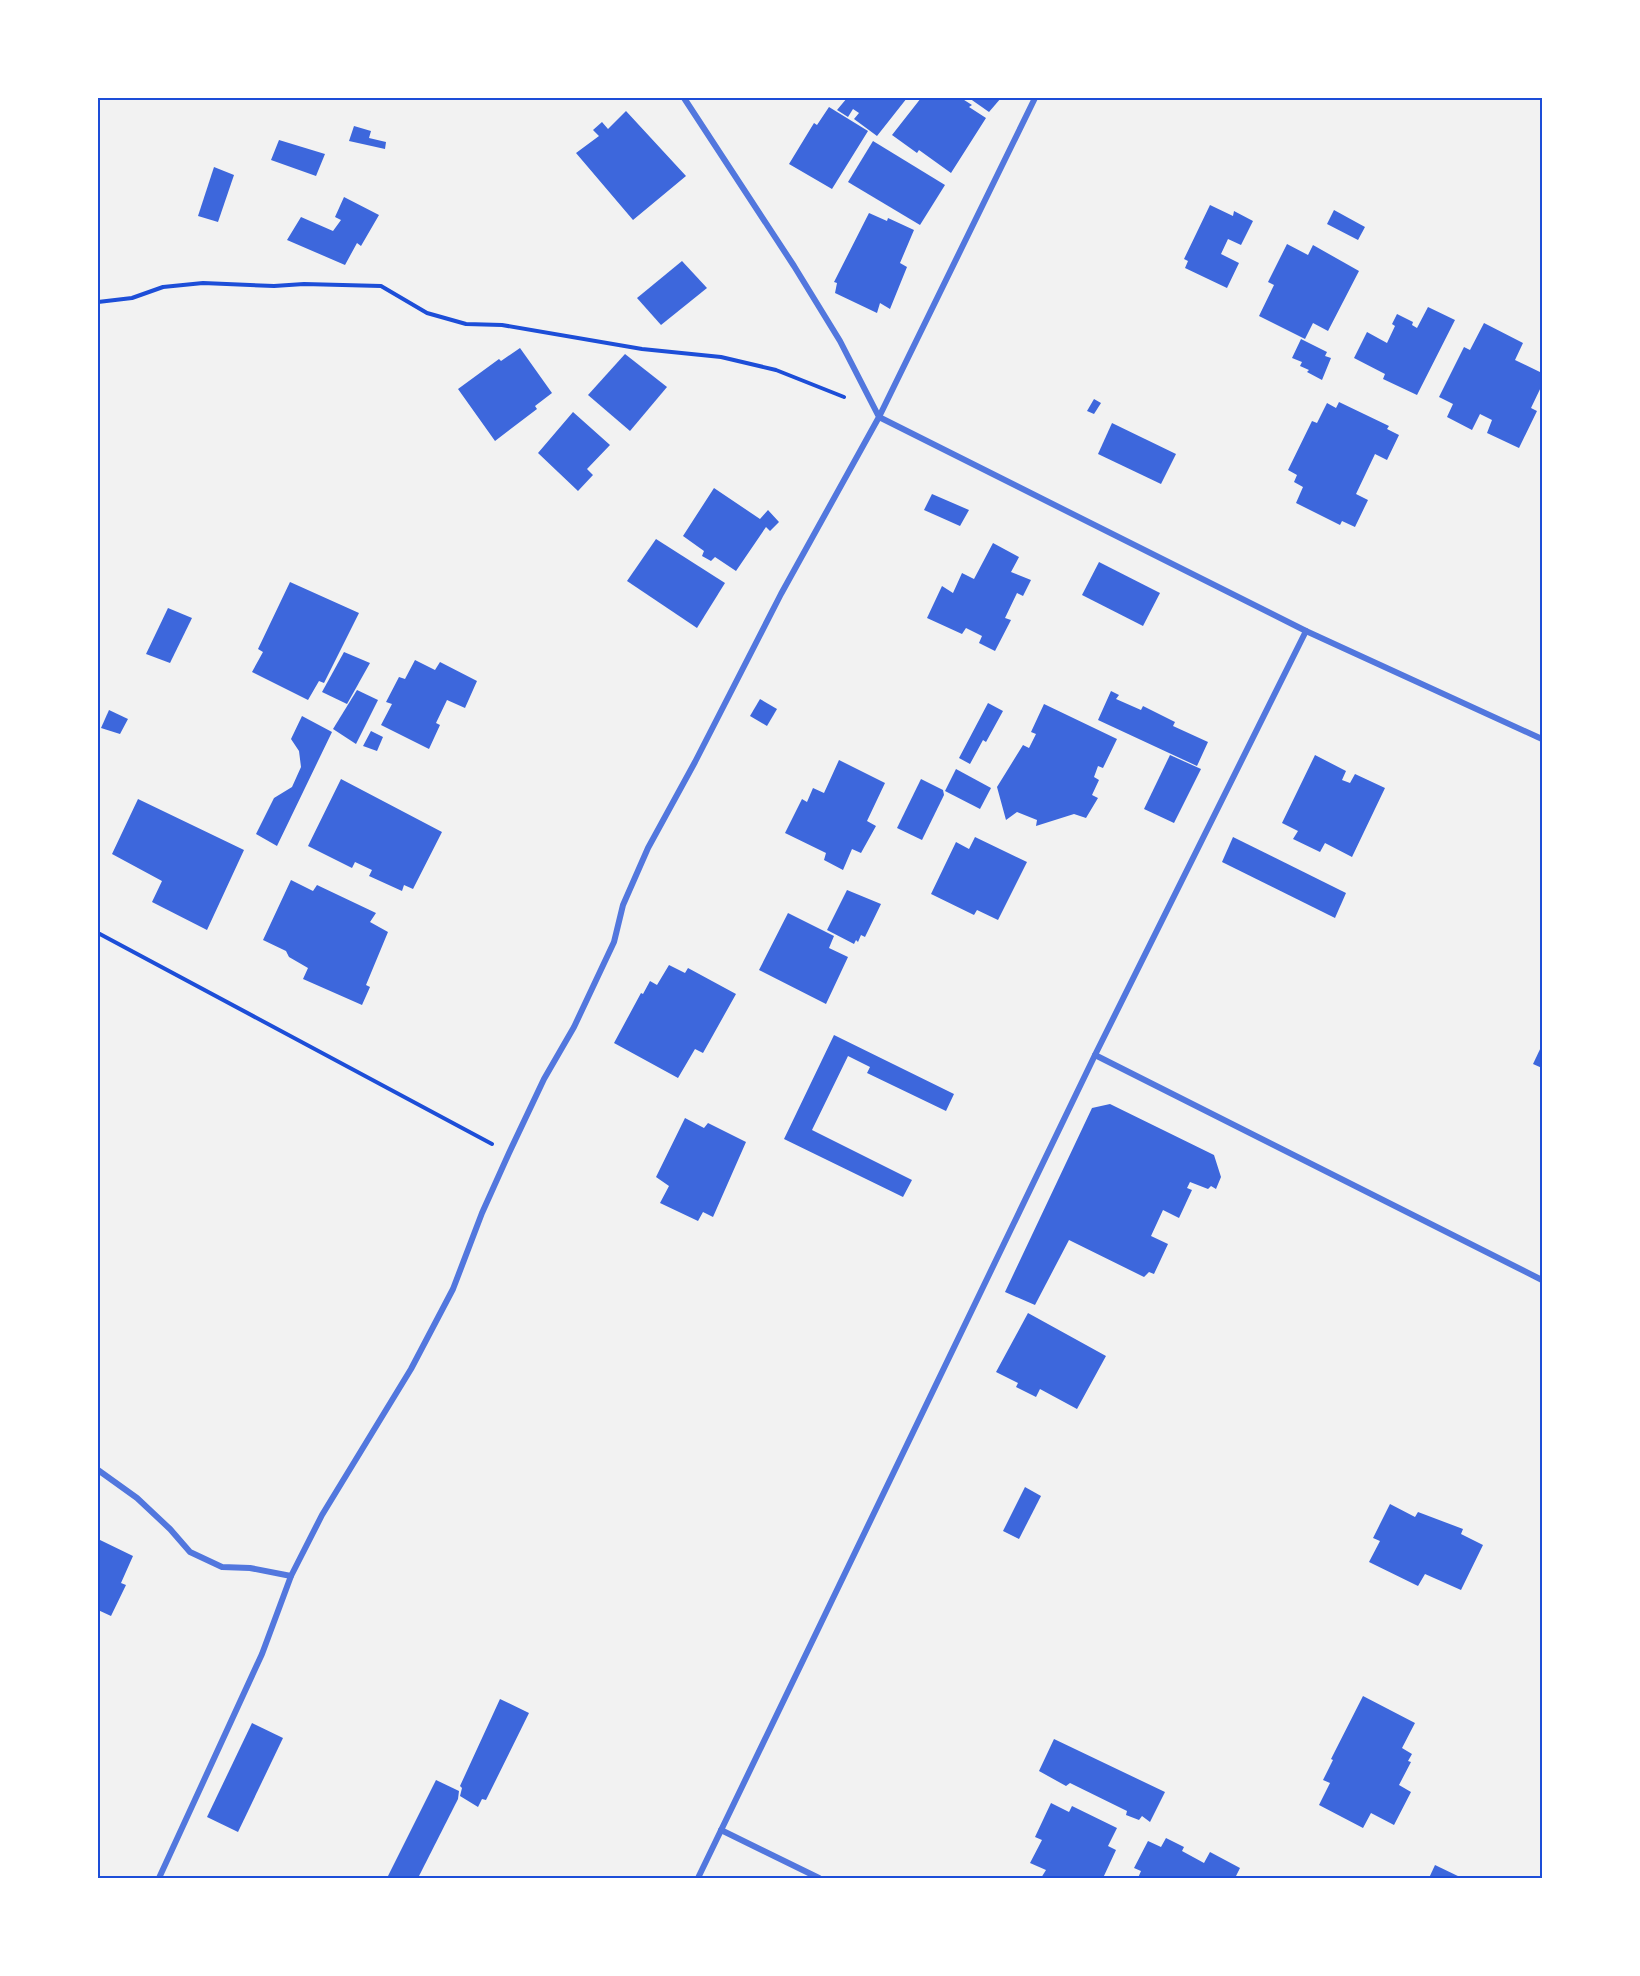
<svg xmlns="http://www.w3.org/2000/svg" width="1640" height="1976" font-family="Quicksand,sans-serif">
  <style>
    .building { fill: #3d67dc }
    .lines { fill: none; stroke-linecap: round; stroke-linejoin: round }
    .path { stroke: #1d4ed8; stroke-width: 4 }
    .minor { stroke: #5277de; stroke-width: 6 }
    .neatline { fill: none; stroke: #1d4ed8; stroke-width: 2 }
  </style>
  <rect width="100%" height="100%" fill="#f2f2f2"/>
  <g class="building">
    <path d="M847,98H907L877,136L854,119L859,113L853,109L848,117L837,110Z"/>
    <path d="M921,98H961L972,105L969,107L986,118L951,173L919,150L917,153L892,135Z"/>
    <path d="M969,98H1001L989,112Z"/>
    <path d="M829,107L868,131L832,189L789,164L814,123L817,125Z"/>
    <path d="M626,111L686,176L633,220L576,153L599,136L593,130L602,122L608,129Z"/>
    <path d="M354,126L371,131L369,138L386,142L385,149L349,141Z"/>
    <path d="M279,140L325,154L316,176L271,160Z"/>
    <path d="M873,141L945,185L920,225L848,182Z"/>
    <path d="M214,167L234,175L218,222L198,216Z"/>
    <path d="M344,197L379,215L361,246L357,243L345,265L287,240L301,217L333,231L341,220L335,217Z"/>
    <path d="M1210,205L1233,216L1234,211L1253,221L1241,245L1228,239L1221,254L1239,263L1227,288L1185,268L1188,261L1184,259Z"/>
    <path d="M1334,210L1365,227L1358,240L1327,224Z"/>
    <path d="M869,213L887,221L888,218L914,230L900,263L907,267L890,309L880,303L877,313L835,293L837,283L834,282Z"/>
    <path d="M1287,244L1308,255L1313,245L1359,271L1328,331L1313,323L1305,339L1259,316L1274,285L1268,282Z"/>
    <path d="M682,261L707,288L661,325L637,298Z"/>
    <path d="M1428,307L1455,320L1417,395L1383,379L1385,374L1354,358L1367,332L1387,343L1395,326L1392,324L1397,314L1413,322L1412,325L1417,328Z"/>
    <path d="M1484,323L1523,343L1515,360L1542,373V385L1531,408L1537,411L1519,448L1487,433L1492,420L1480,414L1472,430L1447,417L1453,404L1439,397L1464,347L1470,350Z"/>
    <path d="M1301,339L1327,352L1325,356L1331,358L1322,380L1307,372L1309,370L1300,366L1302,362L1292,358Z"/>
    <path d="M520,348L552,393L535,406L537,409L495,441L458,389L499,359L501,361Z"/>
    <path d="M625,354L667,387L630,431L588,395Z"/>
    <path d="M1094,399L1101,403L1094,414L1087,411Z"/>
    <path d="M1339,402L1389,426L1387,429L1399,435L1387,460L1375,454L1356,494L1368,500L1355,527L1342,521L1340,525L1296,503L1303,487L1294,482L1297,475L1288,470L1312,421L1317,423L1327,403L1336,408Z"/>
    <path d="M573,412L610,445L587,469L593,475L578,491L538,453Z"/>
    <path d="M1112,423L1176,454L1161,484L1098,454Z"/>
    <path d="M714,488L760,519L768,510L779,522L770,531L766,527L736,571L715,557L711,561L702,556L704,551L683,536Z"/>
    <path d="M932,494L969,510L960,526L924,510Z"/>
    <path d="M656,539L725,583L697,628L627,581Z"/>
    <path d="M993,543L1019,557L1011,572L1031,580L1023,596L1017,593L1005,618L1011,620L995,651L979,643L982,636L966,628L962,634L927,618L942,586L953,593L962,573L974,579Z"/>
    <path d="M1099,562L1160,593L1143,626L1082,595Z"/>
    <path d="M290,582L359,613L324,683L319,681L308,700L252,672L263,652L258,649Z"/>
    <path d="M168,608L192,618L170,663L146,654Z"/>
    <path d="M344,652L370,663L347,704L322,692Z"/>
    <path d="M415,660L435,670L440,662L477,681L465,708L447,700L436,723L440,725L429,749L381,725L392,704L386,702L399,677L405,679Z"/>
    <path d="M357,690L378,700L356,744L333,729Z"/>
    <path d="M1111,691L1119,695L1116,699L1141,710L1143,706L1175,722L1173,726L1208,742L1197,766L1098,720Z"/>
    <path d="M760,699L777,709L767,726L750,716Z"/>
    <path d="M988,703L1003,711L986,742L983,740L970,764L959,758Z"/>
    <path d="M1044,704L1117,739L1103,768L1098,766L1094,777L1099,780L1092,795L1098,798L1086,818L1074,814L1036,826L1037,820L1017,812L1006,820L997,787L1023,745L1029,748L1036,734L1031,732Z"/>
    <path d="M109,710L128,719L120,734L101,728Z"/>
    <path d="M302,716L332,732L277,846L256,834L274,798L292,787L301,767L299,751L291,739Z"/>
    <path d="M371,731L383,737L377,751L363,746Z"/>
    <path d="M1170,755L1201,769L1174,823L1144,809Z"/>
    <path d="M1315,755L1346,771L1342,780L1350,783L1355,774L1385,788L1352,857L1325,843L1320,852L1293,839L1298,831L1282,823Z"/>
    <path d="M839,760L885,783L867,821L876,826L861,853L852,849L843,870L824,860L826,853L785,833L802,799L807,802L813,788L824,793Z"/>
    <path d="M956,769L991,788L980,809L945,791Z"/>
    <path d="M341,779L442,832L413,889L404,885L402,891L369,876L372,870L355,862L352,868L308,846Z"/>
    <path d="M921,779L943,790L944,795L922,840L897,828Z"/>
    <path d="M138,799L244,850L207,930L152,902L162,881L112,854Z"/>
    <path d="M975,837L1027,862L998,920L977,910L974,915L931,894L956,842L969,849Z"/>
    <path d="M1233,837L1346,893L1335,918L1222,862Z"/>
    <path d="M291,880L313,891L317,885L376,913L370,922L388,932L366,985L370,987L362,1005L303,979L308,968L289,957L286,951L263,940Z"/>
    <path d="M847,890L881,904L865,937L861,935L858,942L856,940L854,944L827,930Z"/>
    <path d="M788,913L834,936L829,948L848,957L826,1004L759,970Z"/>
    <path d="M669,965L685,973L688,968L736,994L703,1053L695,1049L678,1078L614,1043L641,993L643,994L650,981L657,985Z"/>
    <path d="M834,1035L954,1094L946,1111L867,1073L870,1067L848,1056L812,1130L912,1180L903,1197L784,1139Z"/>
    <path d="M1542,1045V1068L1533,1064Z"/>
    <path d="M1110,1104L1214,1155L1221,1177L1216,1189L1211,1186L1208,1189L1190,1182L1187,1188L1192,1190L1179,1218L1163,1210L1151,1236L1168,1244L1154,1274L1149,1272L1144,1277L1069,1240L1035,1305L1005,1292L1092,1108Z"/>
    <path d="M685,1118L704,1128L708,1123L746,1142L713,1217L703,1212L698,1221L660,1203L669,1186L656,1177Z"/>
    <path d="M1028,1313L1106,1356L1077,1409L1040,1389L1036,1397L1016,1387L1018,1383L996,1372Z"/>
    <path d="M1025,1487L1041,1496L1019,1539L1003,1531Z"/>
    <path d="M1390,1504L1415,1517L1418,1512L1463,1529L1461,1534L1483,1545L1461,1590L1425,1574L1418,1586L1369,1562L1380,1541L1373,1538Z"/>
    <path d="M98,1539L133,1556L121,1583L126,1585L111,1616L98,1610Z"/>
    <path d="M1363,1696L1415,1723L1402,1748L1412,1754L1408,1761L1411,1762L1399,1785L1411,1792L1394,1825L1371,1813L1363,1828L1319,1805L1330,1783L1323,1780L1333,1760L1331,1759Z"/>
    <path d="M500,1699L529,1713L486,1800L482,1799L478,1807L460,1796L462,1788L460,1786Z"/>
    <path d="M252,1723L283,1738L238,1832L207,1817Z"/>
    <path d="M1054,1739L1165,1792L1150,1822L1142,1816L1139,1820L1126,1815L1127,1811L1070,1783L1066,1786L1039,1771Z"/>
    <path d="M436,1780L459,1791L458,1799L418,1878H387Z"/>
    <path d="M1051,1803L1069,1812L1072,1806L1117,1828L1108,1846L1116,1850L1103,1878H1041L1046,1870L1030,1863L1042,1840L1035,1837Z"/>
    <path d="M1166,1838L1184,1847L1182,1851L1204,1863L1210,1852L1240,1868L1235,1878H1138L1141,1871L1134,1868L1148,1841L1161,1847Z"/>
    <path d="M1435,1865L1462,1878H1429Z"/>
  </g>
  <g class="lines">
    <g class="path">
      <path d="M98,302L132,298L163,287L203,283L274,286L304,284L381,286L427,313L466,324L502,325L642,349L721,357L776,370L844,397"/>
      <path d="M98,933L492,1144"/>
    </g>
    <g class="minor">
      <path d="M1035,98L879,417L1306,631L1542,739"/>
      <path d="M1095,1055L1542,1280"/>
      <path d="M98,1470L137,1498L170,1529L190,1552L222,1567L250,1568L291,1576"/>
      <path d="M721,1830L819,1878"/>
      <path d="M159,1878L262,1654L291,1576L322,1515L411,1369L453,1289L482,1213L509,1153L544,1079L574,1027L614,942L623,905L648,848L695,762L781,594L879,417L840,341L794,266L684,98"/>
      <path d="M698,1878L1095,1055L1306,631"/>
    </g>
  </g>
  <rect width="1640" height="1976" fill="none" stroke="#ffffff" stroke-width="198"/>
  <rect x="99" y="99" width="1442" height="1778" class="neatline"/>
</svg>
